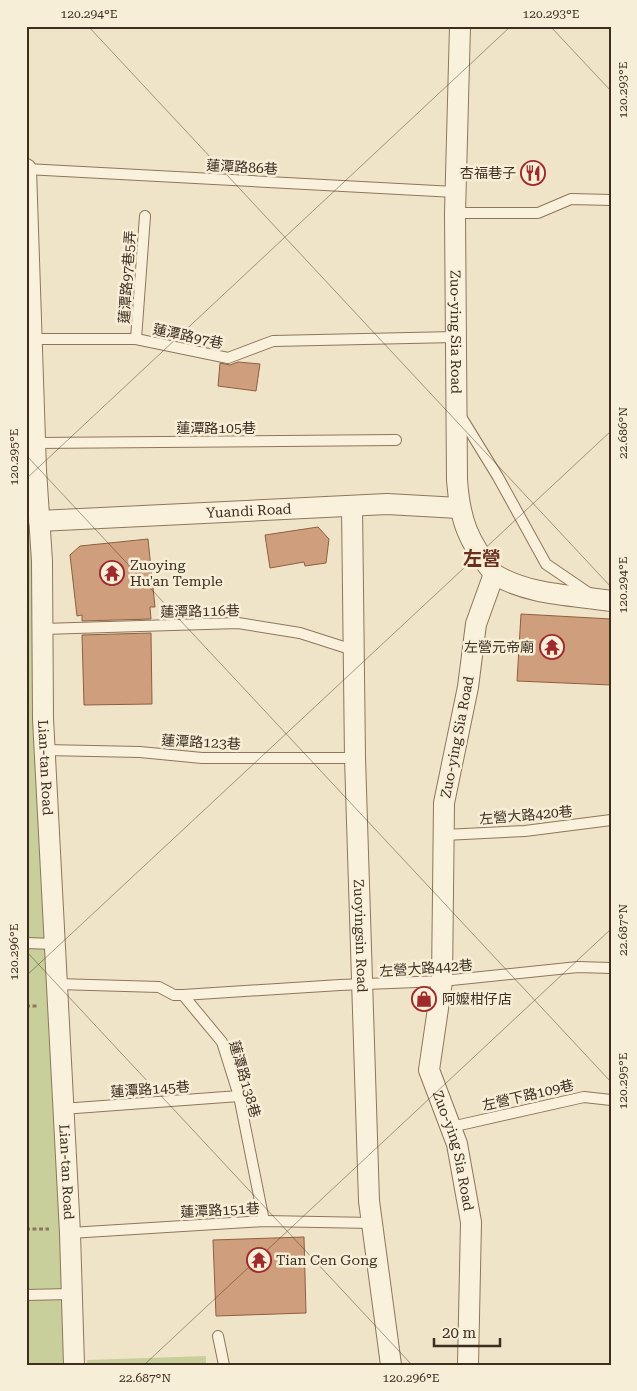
<svg xmlns="http://www.w3.org/2000/svg" width="637" height="1391" font-family="'Roboto Serif','Noto Sans TC',serif">
  <style>
    .green { fill: #c9cf9b }
    .building { fill: #cf9f7d; stroke: #8d5f41 }
    .lines { fill: none; stroke-linecap: round; stroke-linejoin: round }
    .lane-casing { stroke: #8d765c; stroke-width: 12 }
    .street-casing { stroke: #8d765c; stroke-width: 22 }
    .path { stroke: #8d765c; stroke-width: 3; stroke-dasharray: 4 2.5; stroke-linecap: butt }
    .lane { stroke: #faf1dc; stroke-width: 10 }
    .street { stroke: #faf1dc; stroke-width: 20 }
    .ticks { fill: none; stroke: #3d2e20; stroke-width: 1; stroke-opacity: 0.45 }
    .labels { text-anchor: middle; stroke-width: 5; stroke-linejoin: round; paint-order: stroke }
    .street-label { font-size: 14px; fill: #3d2e20; stroke: #f7eed8 }
    .poi-label { font-size: 14px; fill: #3d2e20; stroke: #f7eed8; text-anchor: start }
    .district-label { font-size: 19px; font-weight: bold; fill: #6b2e1e; stroke: #f7eed8 }
    .neatline { fill: none; stroke: #3d2e20; stroke-width: 2 }
    .ticks-label { font-size: 12px; text-anchor: middle; fill: #3d2e20 }
  </style>
  <rect width="100%" height="100%" fill="#f0e4c8"/>
  <g class="green">
    <path d="M26,379L67,1365H26Z"/>
    <path d="M206,1356V1365H87V1360Z"/>
  </g>
  <g class="building">
    <path d="M238,362L260,364L256,391L218,386L220,363L230,365Z"/>
    <path d="M318,527L329,539L326,563L305,566L304,562L270,568L265,535Z"/>
    <path d="M148,539L155,607H150L151,619L82,621V615L77,616L70,555L80,546Z"/>
    <path d="M521,614L611,619V685L517,681Z"/>
    <path d="M151,633L152,704L84,705L82,635Z"/>
    <path d="M304,1237L306,1313L216,1316L213,1240Z"/>
  </g>
  <g class="lines">
    <defs>
      <g id="lane">
        <path d="M26,169L455,192"/>
        <path d="M455,213H538L571,199L611,200"/>
        <path d="M33,339H136L228,358L273,341L455,337"/>
        <path d="M136,339L145,216"/>
        <path d="M460,415L498,477L546,564L590,594"/>
        <path d="M36,443L396,440"/>
        <path d="M43,629L238,623L300,633L353,650"/>
        <path d="M45,750L140,752L202,758H355"/>
        <path d="M444,835L525,831L611,820"/>
        <path d="M26,943L55,944"/>
        <path d="M57,984L159,987L174,995H183L222,1042L239,1096L264,1221"/>
        <path d="M183,995L340,985L442,981L578,967L611,968"/>
        <path d="M62,1109L239,1096"/>
        <path d="M451,1127L584,1097L611,1100"/>
        <path d="M70,1233L264,1221L373,1223"/>
        <path d="M26,1295L71,1294"/>
        <path d="M218,1336L224,1365"/>
      </g>
      <g id="street">
        <path id="s1" d="M460,26L455,213L457,480C460,521 468,541 494,574L476,624L468,687L444,803L442,981L429,1070L457,1144L471,1222L468,1365"/>
        <path id="s2" d="M26,169L36,470L42,561L43,719L70,1233L74,1365"/>
        <path id="s3" d="M352,506L355,758L369,1201L391,1365"/>
        <path id="s4" d="M39,521L387,504L459,508"/>
        <path d="M494,574C528,595 572,595 611,601"/>
      </g>
    </defs>
    <use href="#lane" class="lane-casing"/>
    <use href="#street" class="street-casing"/>
    <g class="path">
      <path d="M26,1006H38"/>
      <path d="M26,1229H49"/>
    </g>
    <use href="#lane" class="lane"/>
    <use href="#street" class="street"/>
  </g>
  <path class="ticks" d="M88,26L611,587M550,26L611,91M26,455L611,1082M26,479L511,26M26,951L412,1365M26,976L611,431M144,1365L611,929"/>
  <defs>
    <symbol id="restaurant-ring" viewBox="-11 -11 22 22"><circle r="9.5" fill="#f7eed8" stroke="#9e2a2b" stroke-width="1.5"/><path d="M-5-6h1v4h1v-4h1v4h1v-4h1v5L-1.5 .5V6h-2V.5L-5-1ZM5-6V6H3V1.5H1.5Q1.5-4 5-6Z" fill="#9e2a2b"/></symbol>
    <symbol id="temple-ring" viewBox="-11 -11 22 22"><circle r="9.5" fill="#f7eed8" stroke="#9e2a2b" stroke-width="1.5"/><path d="M0-6L5-2H3V0L6.5 2.5H4V6H1.5V3h-3V6H-4V2.5H-6.5L-3 0V-2H-5Z" fill="#9e2a2b"/></symbol>
    <symbol id="shop-ring" viewBox="-11 -11 22 22"><circle r="9.5" fill="#f7eed8" stroke="#9e2a2b" stroke-width="1.5"/><path d="M-5-2.5h2.3a2.7 3.5 0 0 1 5.4 0H5L5.5 6h-11ZM-1.5-2.5h3a1.5 2.3 0 0 0-3 0Z" fill="#9e2a2b"/></symbol>
  </defs>
  <g fill-rule="evenodd">
    <use href="#restaurant-ring" x="519" y="159" width="28" height="28"/>
    <use href="#temple-ring" x="98" y="559" width="28" height="28"/>
    <use href="#temple-ring" x="538" y="633" width="28" height="28"/>
    <use href="#shop-ring" x="410" y="985" width="28" height="28"/>
    <use href="#temple-ring" x="245" y="1246" width="28" height="28"/>
  </g>
  <g class="labels">
    <g class="street-label">
      <text transform="translate(242 167) rotate(3)" y="5">蓮潭路86巷</text>
      <text transform="translate(127 277) rotate(-86)" y="5">蓮潭路97巷5弄</text>
      <text dy="5" stroke="none"><textPath href="#s1" startOffset="306">Zuo-ying Sia Road</textPath></text>
      <text transform="translate(188 336) rotate(12)" y="5">蓮潭路97巷</text>
      <text x="216" y="433">蓮潭路105巷</text>
      <text dy="5" stroke="none"><textPath href="#s4" startOffset="210">Yuandi Road</textPath></text>
      <text transform="translate(200 611) rotate(-1)" y="5">蓮潭路116巷</text>
      <text transform="translate(457 737) rotate(-79)" y="5">Zuo-ying Sia Road</text>
      <text transform="translate(201 742) rotate(3)" y="5">蓮潭路123巷</text>
      <text dy="5" stroke="none"><textPath href="#s2" startOffset="599">Lian-tan Road</textPath></text>
      <text transform="translate(526 815) rotate(-5)" y="5">左營大路420巷</text>
      <text dy="5" stroke="none"><textPath href="#s3" startOffset="430">Zuoyingsin Road</textPath></text>
      <text transform="translate(426 968) rotate(-4)" y="5">左營大路442巷</text>
      <text transform="translate(245 1079) rotate(74)" y="5">蓮潭路138巷</text>
      <text transform="translate(150 1089) rotate(-4)" y="5">蓮潭路145巷</text>
      <text transform="translate(528 1095) rotate(-13)" y="5">左營下路109巷</text>
      <text dy="5" stroke="none"><textPath href="#s1" startOffset="1145">Zuo-ying Sia Road</textPath></text>
      <text dy="5" stroke="none"><textPath href="#s2" startOffset="1004">Lian-tan Road</textPath></text>
      <text transform="translate(220 1210) rotate(-3)" y="5">蓮潭路151巷</text>
    </g>
    <g class="poi-label">
      <text x="516" y="178" text-anchor="end">杏福巷子</text>
      <text x="130" y="570">Zuoying<tspan x="130" dy="16">Hu'an Temple</tspan></text>
      <text x="534" y="652" text-anchor="end">左營元帝廟</text>
      <text x="442" y="1004">阿嬤柑仔店</text>
      <text x="276" y="1265">Tian Cen Gong</text>
    </g>
    <g class="district-label">
      <text x="482" y="565">左營</text>
    </g>
  </g>
  <rect width="637" height="1391" fill="none" stroke="#f7eed8" stroke-width="55"/>
  <path d="M434 1338v8h66v-8" fill="none" stroke="#3d2e20" stroke-width="2.5"/>
  <text x="442" y="1338" font-size="15" fill="#3d2e20" stroke="#f7eed8" stroke-width="4" paint-order="stroke">20 m</text>
  <rect x="28" y="28" width="582" height="1336" class="neatline"/>
  <g class="ticks-label">
    <text x="89" y="18">120.294°E</text>
    <text x="551" y="18">120.293°E</text>
    <text transform="translate(623 90) rotate(-90)" y="4">120.293°E</text>
    <text transform="translate(623 433) rotate(-90)" y="4">22.686°N</text>
    <text transform="translate(14 457) rotate(-90)" y="4">120.295°E</text>
    <text transform="translate(623 585) rotate(-90)" y="4">120.294°E</text>
    <text transform="translate(623 930) rotate(-90)" y="4">22.687°N</text>
    <text transform="translate(14 952) rotate(-90)" y="4">120.296°E</text>
    <text transform="translate(623 1081) rotate(-90)" y="4">120.295°E</text>
    <text x="145" y="1382">22.687°N</text>
    <text x="411" y="1382">120.296°E</text>
  </g>
</svg>
